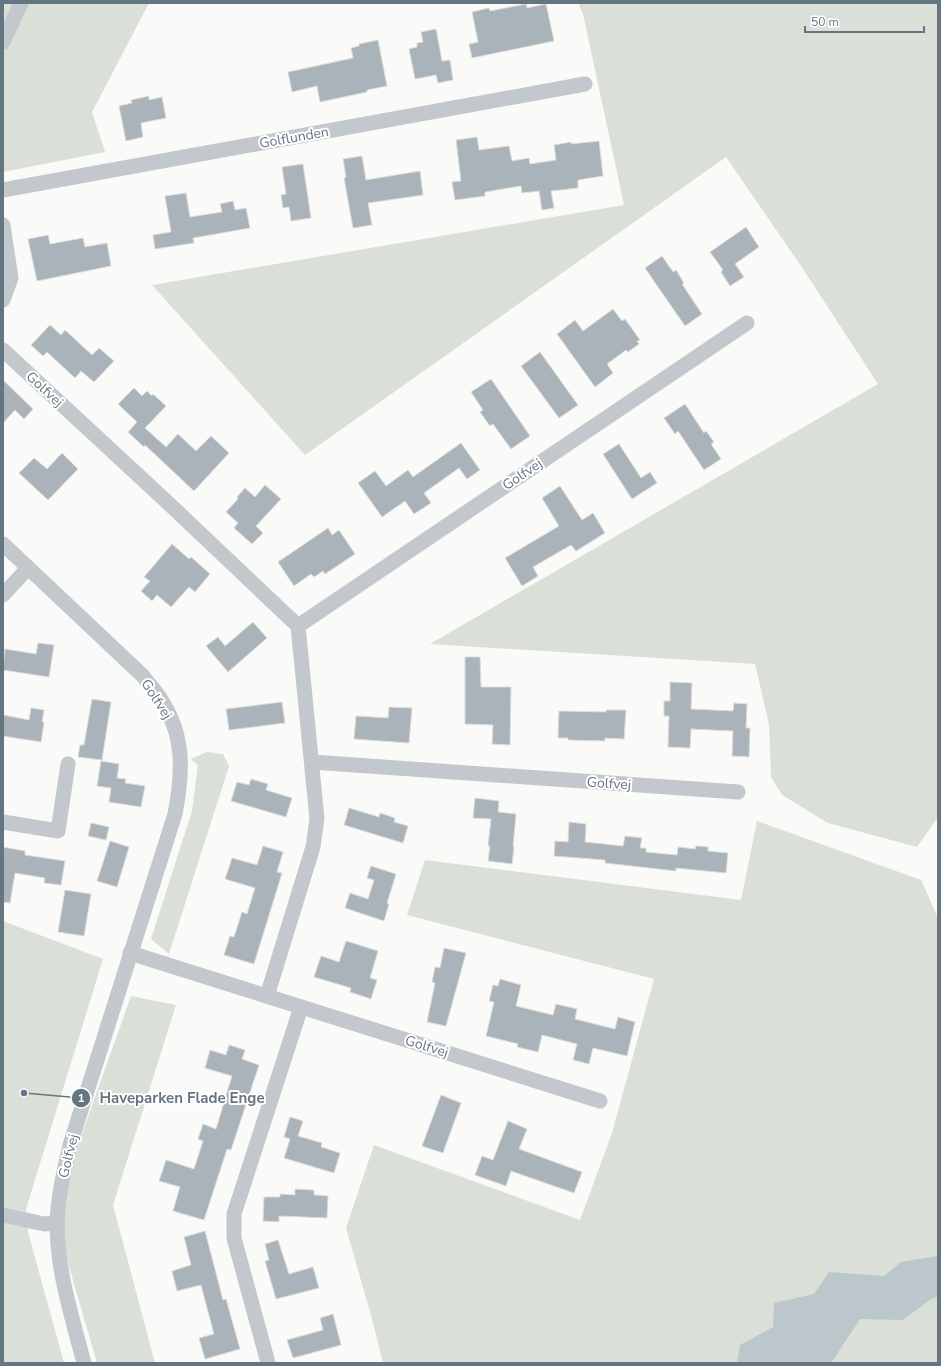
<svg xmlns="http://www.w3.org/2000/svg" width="941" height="1366" font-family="'Nunito Sans',sans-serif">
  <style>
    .green { fill: #dadfd7 }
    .water { fill: #bbc7cb }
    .building { fill: #aab3b9; stroke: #dcdcda }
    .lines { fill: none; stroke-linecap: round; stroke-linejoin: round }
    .minor { stroke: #c3c8cc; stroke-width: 15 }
    .labels { text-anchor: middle; stroke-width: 4; stroke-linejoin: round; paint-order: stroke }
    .street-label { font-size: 14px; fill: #657683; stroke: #fff }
    .leader { fill: none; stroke: #657683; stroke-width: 1.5 }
    .callout-dot { fill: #657683; stroke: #fff; stroke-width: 1.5 }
    .mark-label { font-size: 12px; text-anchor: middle; font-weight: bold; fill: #fff }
    .callout-label { font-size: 15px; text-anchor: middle; font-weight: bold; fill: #657683; stroke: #fff; stroke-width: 4; stroke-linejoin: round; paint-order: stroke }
  </style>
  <rect width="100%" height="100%" fill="#fafaf8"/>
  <g class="green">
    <path d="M3,3H149L92,112L105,152L3,172Z"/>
    <path d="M578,3H938V817L917,847L828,823L782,795L771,777L769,724L755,664L430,644L878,384L803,269L726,157L305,455L152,285L624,205L583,14Z"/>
    <path d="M207,752L223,754L229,766L169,954L151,939L192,811L198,765L191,759Z"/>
    <path d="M757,821L921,880L938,918V1363H383L372,1319L346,1228L374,1145L580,1220L612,1133L654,979L407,915L425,860L741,900Z"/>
    <path d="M3,921L103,959L26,1209L28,1232L64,1363H3Z"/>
    <path d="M131,996L176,1005L113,1205L155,1363H97L66,1256L62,1213L66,1179Z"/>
  </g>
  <path class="water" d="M938,1256V1297L931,1299L903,1320L860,1319L831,1363H737L740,1345L773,1327L774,1303L814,1294L829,1272L884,1276L901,1262Z"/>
  <g class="building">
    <path d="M526,4L527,8L546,4L554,41L472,58L469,44L478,42L472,12L489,8L490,11Z"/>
    <path d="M436,29L442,61L450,60L453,80L438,83L436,75L415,79L409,49L417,47V43L423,42L421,32Z"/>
    <path d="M378,40L387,86L367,90V92L320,102L317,86L292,92L288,72L353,58L351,48L359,46V44Z"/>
    <path d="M149,96V100L162,97L166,118L141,123L143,137L126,141L119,106L132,103L131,100Z"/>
    <path d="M477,137L479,150L509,146L512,161L529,158L530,164L556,160L554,145L571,142V144L599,141L603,176L578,180V188L551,191L554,208L542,210L539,191L522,193L521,186L485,192V196L455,200L452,182L461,181L456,140Z"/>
    <path d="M362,156L366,180L420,171L423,195L368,203L372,225L353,228L344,178L346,177L343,159Z"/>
    <path d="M303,164L311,218L291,221L289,207L283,208L281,195L286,194L282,167Z"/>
    <path d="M186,193L190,217L222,212L220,204L233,201L235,210L246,208L250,228L193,238L194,243L155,249L153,235L171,232L165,196Z"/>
    <path d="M746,227L759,247L735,264L744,277L730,286L721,272L723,270L710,252Z"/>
    <path d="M48,235L50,244L83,238L85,247L107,243L111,266L37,281L28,239Z"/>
    <path d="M662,256L673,272L676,270L684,283L682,284L702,314L685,326L645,268Z"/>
    <path d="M613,309L622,321L625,319L640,340L637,341L639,344L628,352L626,350L607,364L613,373L595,387L557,334L575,320L583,331Z"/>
    <path d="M50,325L61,335L65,330L92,355L99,348L114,361L94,382L81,371L75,378L47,352L43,356L31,345Z"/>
    <path d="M540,352L578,405L559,418L521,366Z"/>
    <path d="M491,379L530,436L511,449L493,424L490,426L480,412L483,410L471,392Z"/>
    <path d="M3,380L33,409L24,419L15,410L3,423Z"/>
    <path d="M134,388L142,396L147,391L152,396L153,394L166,406L145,428L166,447L178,434L196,451L211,436L229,453L194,491L145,445L144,447L128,432L137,422L118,404Z"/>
    <path d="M685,404L704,433L706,431L714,442L711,444L721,459L704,470L678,431L675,434L664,418Z"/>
    <path d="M461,443L480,470L467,479L459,468L424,493L431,503L414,514L405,501L382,517L358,483L375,471L386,486L408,470L413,477Z"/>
    <path d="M619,444L641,478L650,472L657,483L632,499L603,454Z"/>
    <path d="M62,453L78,469L48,500L19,473L34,458L47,469Z"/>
    <path d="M265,485L281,499L256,526L263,533L252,544L234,528L238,523L226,512L238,499L237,497L245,488L255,497Z"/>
    <path d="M560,486L582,520L593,513L605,533L576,551L571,545L533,567L538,576L522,586L505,558L559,526L542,498Z"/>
    <path d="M328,528L332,535L339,530L355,554L325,574L323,571L314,577L311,574L294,586L278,562Z"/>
    <path d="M172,544L189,559L191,557L210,574L195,592L189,587L171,607L157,595L152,601L141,591L150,581L144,577Z"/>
    <path d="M253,622L267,638L228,672L206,646L218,637L225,646Z"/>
    <path d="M38,643L54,645L49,677L3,670L5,649L36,654Z"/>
    <path d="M465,657H480L481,687H511L510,745L492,744L493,725L465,724Z"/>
    <path d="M670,682L692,683L691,709L733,711L734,703L747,704L746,728H750L749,757L732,756L733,731L691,729L690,748L668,747L669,716H664V701H670Z"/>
    <path d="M92,699L111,702L102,760L78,757L80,745H84Z"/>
    <path d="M282,702L285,723L229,730L226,709Z"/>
    <path d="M389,707L412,708L409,743L354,739L356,716L388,718Z"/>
    <path d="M31,708L44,710L42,722H44L41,742L3,736V715L29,720Z"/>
    <path d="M606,710H626L624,739L605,738V741L568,740V738H558L559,711L606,712Z"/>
    <path d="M101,761L119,764L117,778L126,779L125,783L145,786L141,807L109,802L111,788L97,786Z"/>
    <path d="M251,779L268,784L266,790L292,798L286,817L231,801L237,782L249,785Z"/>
    <path d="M475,798L499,801L498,812L516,814L513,847H514L512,864L488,861L490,846H488L491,819L473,818Z"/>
    <path d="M349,808L379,817L380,813L395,818L394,822L408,826L403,843L344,825Z"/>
    <path d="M569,822L586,824L585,842L623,846L625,836L642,838L640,848H646V852L677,855L678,847L695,849L696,846L708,847V851L728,853L726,873L676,868V871L605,863V860L554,856L555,841L568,842Z"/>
    <path d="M91,823L109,827L106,840L88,836Z"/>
    <path d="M110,841L129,847L117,887L97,881Z"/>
    <path d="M263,846L283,852L277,872L282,873L254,964L224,955L230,936L234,937L242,912L247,914L255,888L225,879L232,858L257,865Z"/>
    <path d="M3,847L25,851V855L65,861L61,885L44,883L45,878L15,873L10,903L3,902Z"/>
    <path d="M371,866L396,874L387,903L389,904L384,921L345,908L350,893L368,899L374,880L367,878Z"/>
    <path d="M65,890L91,894L84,936L58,932Z"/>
    <path d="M346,941L378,951L370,978L377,980L371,999L350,992L351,988L314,977L321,956L339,962Z"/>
    <path d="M444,948L466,953L446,1026L427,1022L435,983L432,982L435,967L440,968Z"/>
    <path d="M500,979L521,985L516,1006L553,1015L556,1004L577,1009L575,1019L615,1029L618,1017L635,1022L627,1056L593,1048L589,1064L573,1060L577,1044L542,1035L538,1052L517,1047L518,1044L486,1036L494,1002L489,1001L493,985L498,986Z"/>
    <path d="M229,1045L245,1050L242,1059L259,1065L231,1150L227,1149L204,1220L173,1211L180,1187L159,1181L166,1160L194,1169L203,1141L198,1139L203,1124L216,1129L232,1076L205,1068L210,1050L226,1055Z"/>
    <path d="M441,1095L461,1103L443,1153L422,1146Z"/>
    <path d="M290,1117L303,1121L298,1136L322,1143L321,1147L340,1153L334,1173L284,1158L290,1139L284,1137Z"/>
    <path d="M508,1121L527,1129L519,1149L582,1172L574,1193L511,1171L506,1186L475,1175L482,1156L493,1160Z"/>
    <path d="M295,1189L314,1190V1195L328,1196L327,1218L279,1216V1222L263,1221L264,1197H280V1194L295,1195Z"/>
    <path d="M205,1231L223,1300L226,1299L240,1349L205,1359L199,1338L214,1334L201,1285L177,1291L172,1271L191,1265L184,1237Z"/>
    <path d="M278,1240L289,1274L313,1267L319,1288L276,1299L265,1261L269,1260L265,1244Z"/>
    <path d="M333,1314L341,1345L293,1358L287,1340L323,1330L320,1318Z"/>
  </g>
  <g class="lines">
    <g class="minor">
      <path d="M3,42L21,3"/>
      <path d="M3,190L585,84"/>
      <path d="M3,225L11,278L3,300"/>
      <path d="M3,350L166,501L298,626L317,819L313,847L267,996"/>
      <path d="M3,544L143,676C148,683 155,690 160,698C185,735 183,772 175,814L70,1145C64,1171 58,1196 57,1223C57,1271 72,1317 84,1363"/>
      <path d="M3,595L28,568"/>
      <path d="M298,626L747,323"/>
      <path d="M312,762L738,792"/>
      <path d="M3,822L58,831L68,764"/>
      <path d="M130,953L600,1101"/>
      <path d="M3,1215L44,1224L57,1223"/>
      <path d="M268,1363L234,1238V1214L301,1007"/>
    </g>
  </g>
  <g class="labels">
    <g class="street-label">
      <text transform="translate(294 137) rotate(-10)" y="5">Golflunden</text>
      <text transform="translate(45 389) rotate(43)" y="5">Golfvej</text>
      <text transform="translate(522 474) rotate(-34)" y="5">Golfvej</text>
      <text transform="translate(157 699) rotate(57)" y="5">Golfvej</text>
      <text transform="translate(609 783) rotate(4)" y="5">Golfvej</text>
      <text transform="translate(427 1046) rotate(17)" y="5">Golfvej</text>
      <text transform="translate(68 1156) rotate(-76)" y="5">Golfvej</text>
    </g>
  </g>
  <path class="leader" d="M24 1093L81 1098"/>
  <g class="callout-dot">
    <circle cx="24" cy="1093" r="4"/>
    <circle cx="81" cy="1098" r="10"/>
  </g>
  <g class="mark-label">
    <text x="81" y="1102">1</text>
  </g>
  <g class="callout-label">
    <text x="182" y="1103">Haveparken Flade Enge</text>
  </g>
  <rect width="941" height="1366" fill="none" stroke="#657683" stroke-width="8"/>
  <path d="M805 26v6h119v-6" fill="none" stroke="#657683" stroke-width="2"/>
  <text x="811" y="26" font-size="12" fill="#657683" stroke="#ffffff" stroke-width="3" paint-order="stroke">50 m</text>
</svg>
